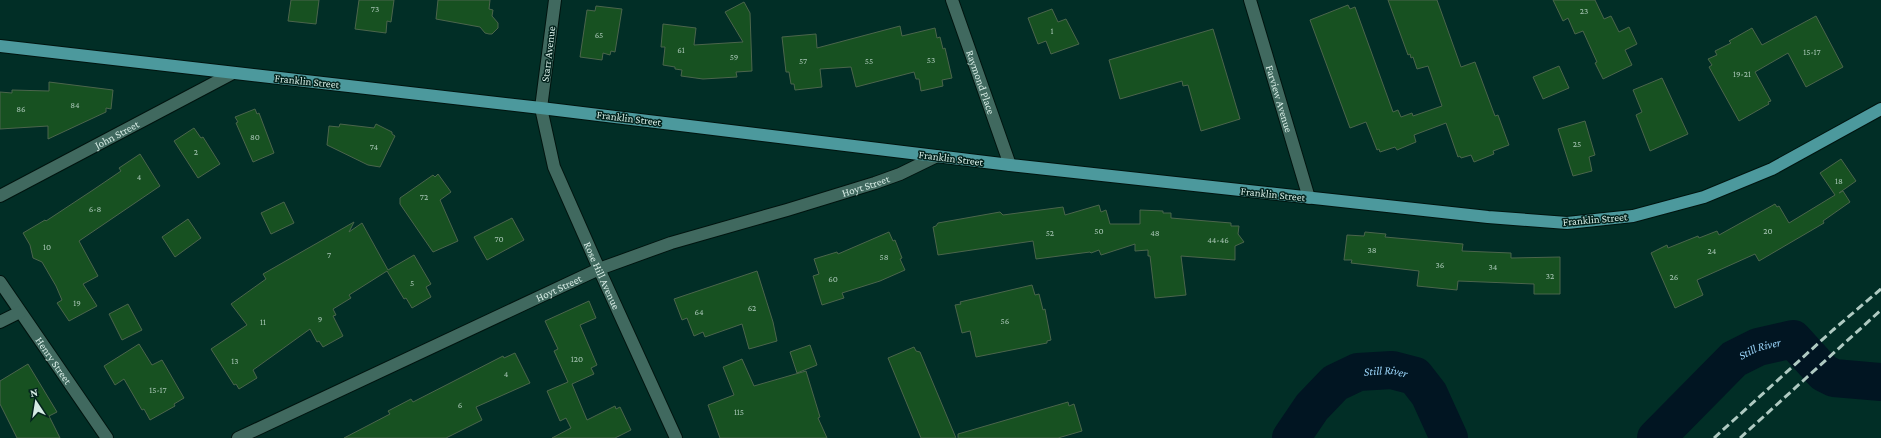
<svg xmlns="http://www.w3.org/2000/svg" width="1881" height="438" font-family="'Crimson Pro',serif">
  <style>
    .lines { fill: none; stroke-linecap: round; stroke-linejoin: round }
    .river { stroke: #011522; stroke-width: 38 }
    .building { fill: #175121; stroke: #4b654c }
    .minor-casing { stroke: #01140f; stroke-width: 14 }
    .major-casing { stroke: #01140f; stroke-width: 14 }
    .minor { stroke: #40695f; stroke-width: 12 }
    .major { stroke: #4c999d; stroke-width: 12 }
    .rail { stroke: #afcac2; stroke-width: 3; stroke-dasharray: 8 4; stroke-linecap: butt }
    .labels { text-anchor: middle; stroke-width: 3; stroke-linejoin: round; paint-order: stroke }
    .number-label { font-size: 9px; fill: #a6c4b3 }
    .street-label { font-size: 11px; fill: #d5ebe4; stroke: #03231d }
    .water-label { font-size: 12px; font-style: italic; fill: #96cff3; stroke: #03231d }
  </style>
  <rect width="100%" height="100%" fill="#012e26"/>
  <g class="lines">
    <g class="river">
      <path id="s1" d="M1291,438L1312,407L1335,383L1358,372L1392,370L1415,376L1429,394L1449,438"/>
      <path id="s2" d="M1656,438L1734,359L1758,347L1793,339L1824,373L1834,378L1881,382"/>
    </g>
  </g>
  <g class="building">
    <path d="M291,0H319L316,24L288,21Z"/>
    <path d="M359,0H394L391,22L387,21L386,33L355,29Z"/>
    <path d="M438,0H490L489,9L493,10L492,16L498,23V28L492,34H489L485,33L480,27L436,19Z"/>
    <path d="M1388,0H1437L1461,67L1475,62L1495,116L1498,115L1509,145L1493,151L1494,154L1474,162L1471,155L1461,158L1460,156L1458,157L1446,123L1414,135L1416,142L1397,150L1395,147L1380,152L1379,149L1377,150L1366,122L1350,128L1310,20L1348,5L1350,9L1355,7L1393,112L1398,110L1401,117L1412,113L1413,116L1442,106L1428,66L1417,69L1413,57L1411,58L1410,54L1408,55Z"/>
    <path d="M1553,0H1595L1604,19L1611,16L1619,32L1629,27L1637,44L1625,50L1632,65L1603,79L1595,63L1597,62L1583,31L1575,34L1568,18L1563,21Z"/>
    <path d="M744,2L750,13L752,71L736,72L737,77L703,79L681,76L682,70L675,69V67L663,65L665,47H661L663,24L696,28L694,45L743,42L725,12Z"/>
    <path d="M596,6L622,9L615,52L611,51L610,55L603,53L602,60L580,57L587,10L595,11Z"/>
    <path d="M1052,9L1058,22L1066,19L1079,44L1051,54L1046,41L1038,44L1028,18Z"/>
    <path d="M1816,16L1843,67L1806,87L1788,53L1755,72L1771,101L1768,102L1769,104L1739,121L1709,67L1712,65L1708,59L1717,55L1715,51L1731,43L1729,41L1752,28L1762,45Z"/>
    <path d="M900,26L902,36L935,28L937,38L940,37L943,49L945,48L952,78L942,80L943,86L921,91L919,79H916L914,72L856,87L851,67L820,69L822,87L795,90L794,84H791L789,72H786L782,37L816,34L817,48Z"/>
    <path d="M1213,29L1240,119L1201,131L1188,85L1183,86L1182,81L1120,99L1109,60Z"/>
    <path d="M1559,66L1569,88L1543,99L1533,77Z"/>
    <path d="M1662,78L1688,134L1650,151L1636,115L1642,112L1633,90Z"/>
    <path d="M49,82L113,90L111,109L106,108V112L48,139V126L0,129V92L12,93V90L49,91Z"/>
    <path d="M255,109L257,114L259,113L274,153L253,162L236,123L238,122L235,117Z"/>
    <path d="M1585,121L1595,155L1589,157L1592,171L1573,176L1558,129Z"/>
    <path d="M340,124L374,128L376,124L392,132V134L395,136L380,167L368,165L327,145L329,126L339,127Z"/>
    <path d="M194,128L201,138L203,137L220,164L198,178L174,141Z"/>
    <path d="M140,154L160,186L79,241L98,276L83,284L97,306L69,321L57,303L62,300L56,286L42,262L33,258L30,245L23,233L45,220L46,221L93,190L121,171L119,168Z"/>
    <path d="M1841,159L1856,181L1839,193L1843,191L1850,202L1823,221L1824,223L1759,261L1755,254L1697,280L1703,295L1675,308L1651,253L1667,245L1668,248L1698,236L1699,238L1717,231L1719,235L1775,204L1777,207L1779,206L1789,223L1835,195L1820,173Z"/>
    <path d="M438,174L451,192L440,200L458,241L433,252L400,204V198L433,175L435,177Z"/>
    <path d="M284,202L294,223L271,234L261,213Z"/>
    <path d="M1099,205L1101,212L1106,210L1110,224H1140V210L1163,211V213H1171V218L1231,223V226H1239L1238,234L1244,242L1235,246V260L1181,256L1186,295L1155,298L1150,256H1148V250L1135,251V244L1101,255L1099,250L1091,253L1090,252L1036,259L1033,241L938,255L933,227L936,226L938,223L1000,212L1003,215L1063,207L1065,215Z"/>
    <path d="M512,218L524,240L487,260L474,237Z"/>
    <path d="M188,219L201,238L175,257L162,237Z"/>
    <path d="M354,222L349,232L362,223L388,270L414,255L431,284L426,287L431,297L412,308L406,298L404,299L387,271L349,295L351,298L333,309L336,315L333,316L343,336L323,347L319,341L317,342L310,329L253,370L257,378L239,389L236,384L234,385L211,349L247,325L231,304L266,279L263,274Z"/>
    <path d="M889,232L893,241L895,240L902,258L900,259L905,270L880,281L842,293L844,298L822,305L813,276L819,274L814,259L837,252L838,254Z"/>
    <path d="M1365,232L1386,234L1385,237L1463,244L1462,251L1511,253V258L1560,257V294H1534V284L1458,281L1457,290L1417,286L1419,271L1351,263L1352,260H1344L1347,235L1364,236Z"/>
    <path d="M757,271L773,322L777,341L749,349L742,324L705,337L703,332L694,336L687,318L682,320L674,299Z"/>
    <path d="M1032,285L1035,295L1039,294L1043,310L1045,309L1051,340L1047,341V343L976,357L970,331L962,333L955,305L961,304L960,302Z"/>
    <path d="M589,301L596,318L580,325L597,365L591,368L594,374L572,384L587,420L615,406L616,409L620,407L631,430L615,438H552L571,428L566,418L560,421L547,391L568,382L554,351L558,349L545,321Z"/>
    <path d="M128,304L142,330L122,340L109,314Z"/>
    <path d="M139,344L152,365L162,360L184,398L174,404L175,406L150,420L144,409L142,410L124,379L115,385L104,366Z"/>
    <path d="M810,345L817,365L797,373L790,352Z"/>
    <path d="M914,347L916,351L920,352L956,438H921L888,358Z"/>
    <path d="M515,353L530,383L476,407L482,420L446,438H344L390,414L388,411L411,399L413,402L503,356L504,358Z"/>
    <path d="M742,359L754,386L806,371L820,417L818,418L827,438H720L708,405L734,395L723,367Z"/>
    <path d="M28,364L57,412L49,416L60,438H17L0,404V381Z"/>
    <path d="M1068,402L1069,406L1074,404L1082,431L1058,438H958V434Z"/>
  </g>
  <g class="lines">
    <defs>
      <g id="minor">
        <path id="s3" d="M555,0L541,108L554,167L599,269L676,438"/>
        <path id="s4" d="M952,0L1010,165"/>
        <path id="s5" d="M1250,0L1309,198"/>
        <path id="s6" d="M0,196L233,73"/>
        <path id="s7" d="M0,282L107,438"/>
        <path d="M0,322L20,312"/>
        <path id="s8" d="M238,438L599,269L671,243L787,210L875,183L900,174L937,156"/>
      </g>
      <path id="major" d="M0,46L541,108L1010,165L1488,217L1567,223L1633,216L1704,197L1772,169L1881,109"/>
    </defs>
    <use href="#minor" class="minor-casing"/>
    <use href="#major" class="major-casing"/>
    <use href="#minor" class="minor"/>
    <use href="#major" class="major"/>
    <g class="rail">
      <path d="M1714,438L1833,330L1881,289"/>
      <path d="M1740,438L1881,310"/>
    </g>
  </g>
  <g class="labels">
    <g class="number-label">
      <text x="375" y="12">73</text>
      <text x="1584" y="14">23</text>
      <text x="1052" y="34">1</text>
      <text x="599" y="38">65</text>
      <text x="681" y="53">61</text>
      <text x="1812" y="55">15-17</text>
      <text x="734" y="60">59</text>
      <text x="931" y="63">53</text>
      <text x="803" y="64">57</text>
      <text x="869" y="64">55</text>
      <text x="1742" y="77">19-21</text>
      <text x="75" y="108">84</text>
      <text x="21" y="112">86</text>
      <text x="255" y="140">80</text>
      <text x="1577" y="147">25</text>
      <text x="374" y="150">74</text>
      <text x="196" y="155">2</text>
      <text x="139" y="180">4</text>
      <text x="1839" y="184">18</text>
      <text x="424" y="200">72</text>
      <text x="95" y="212">6-8</text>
      <text x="1099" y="234">50</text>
      <text x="1768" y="234">20</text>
      <text x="1050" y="236">52</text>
      <text x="1155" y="236">48</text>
      <text x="499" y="242">70</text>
      <text x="1218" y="243">44-46</text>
      <text x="47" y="250">10</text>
      <text x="1372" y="253">38</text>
      <text x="1712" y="254">24</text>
      <text x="329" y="258">7</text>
      <text x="884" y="260">58</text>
      <text x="1440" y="268">36</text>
      <text x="1493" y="270">34</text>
      <text x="1550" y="279">32</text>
      <text x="1674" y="280">26</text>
      <text x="833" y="282">60</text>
      <text x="412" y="286">5</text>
      <text x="77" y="306">19</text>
      <text x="752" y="311">62</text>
      <text x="699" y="315">64</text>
      <text x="320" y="322">9</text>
      <text x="1005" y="324">56</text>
      <text x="263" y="325">11</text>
      <text x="577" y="362">120</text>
      <text x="235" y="364">13</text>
      <text x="506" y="377">4</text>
      <text x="158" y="393">15-17</text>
      <text x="460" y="408">6</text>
      <text x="739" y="415">115</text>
    </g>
    <g class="street-label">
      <text transform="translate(548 54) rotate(-83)" y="4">Starr Avenue</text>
      <text transform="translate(307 81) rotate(6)" y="4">Franklin Street</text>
      <text dy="4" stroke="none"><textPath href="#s4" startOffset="87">Raymond Place</textPath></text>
      <text dy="4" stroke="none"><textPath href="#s5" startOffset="103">Farview Avenue</textPath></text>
      <text transform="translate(629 118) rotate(7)" y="4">Franklin Street</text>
      <text dy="4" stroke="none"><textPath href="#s6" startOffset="132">John Street</textPath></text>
      <text transform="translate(951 158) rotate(7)" y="4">Franklin Street</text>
      <text dy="4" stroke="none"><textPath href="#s8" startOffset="678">Hoyt Street</textPath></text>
      <text transform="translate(1273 194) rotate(6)" y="4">Franklin Street</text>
      <text transform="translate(1595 219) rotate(-5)" y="4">Franklin Street</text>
      <text dy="4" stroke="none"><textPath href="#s3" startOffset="288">Rose Hill Avenue</textPath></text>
      <text dy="4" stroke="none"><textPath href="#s8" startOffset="354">Hoyt Street</textPath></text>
      <text dy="4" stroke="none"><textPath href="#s7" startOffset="95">Henry Street</textPath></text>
    </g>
    <g class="water-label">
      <text dy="4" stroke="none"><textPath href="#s2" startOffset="139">Still River</textPath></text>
      <text dy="4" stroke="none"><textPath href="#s1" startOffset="124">Still River</textPath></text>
    </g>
  </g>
  <g transform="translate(36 402) rotate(348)" stroke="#03231d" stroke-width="3" paint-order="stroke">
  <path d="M0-3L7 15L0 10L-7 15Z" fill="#d5ebe4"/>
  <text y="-6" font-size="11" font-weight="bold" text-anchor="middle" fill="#d5ebe4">N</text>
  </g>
</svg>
